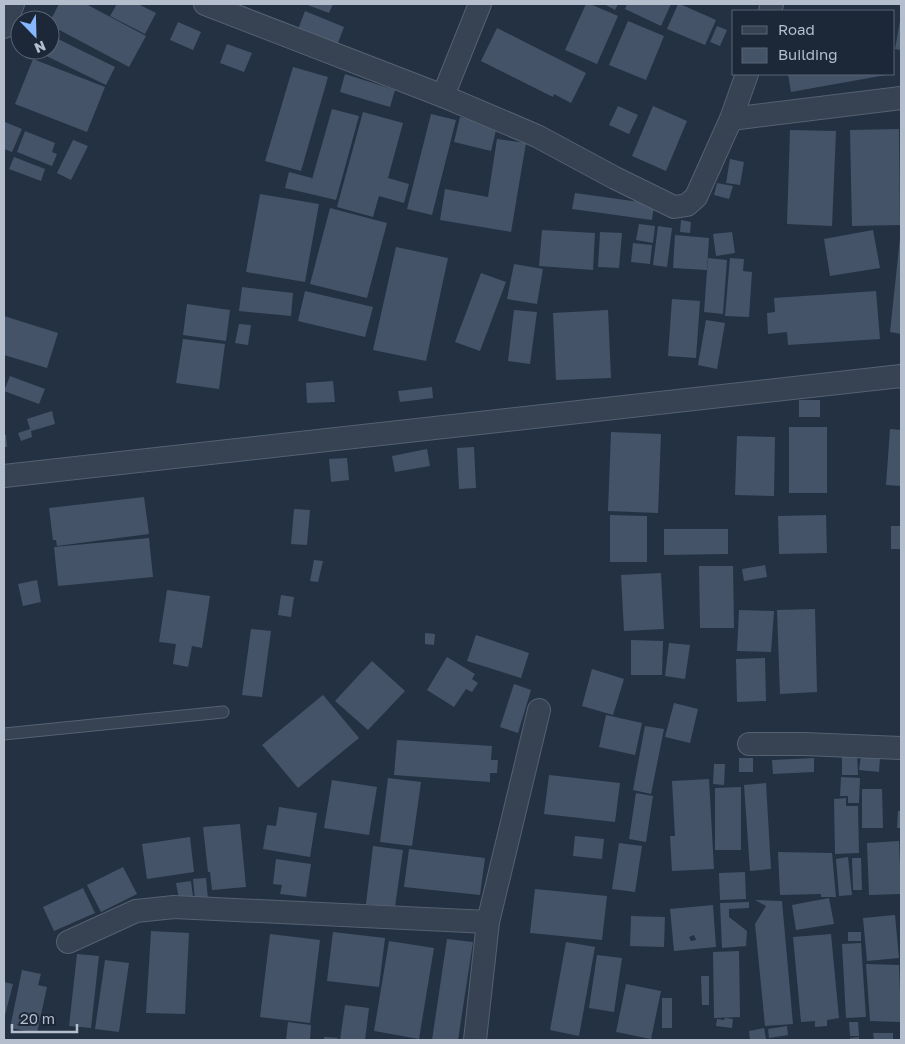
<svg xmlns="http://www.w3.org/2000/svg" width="905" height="1044" font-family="'Golos Text',sans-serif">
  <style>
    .building { fill: #445368; fill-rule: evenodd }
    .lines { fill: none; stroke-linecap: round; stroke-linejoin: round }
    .lane-casing { stroke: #556170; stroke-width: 13 }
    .street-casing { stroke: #556170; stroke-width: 24 }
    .lane { stroke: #374353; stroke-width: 11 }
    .street { stroke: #374353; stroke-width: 22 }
  </style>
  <rect width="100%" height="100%" fill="#233143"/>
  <g class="building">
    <path d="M59,4H86L146,36L129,67L50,25V21Z"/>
    <path d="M117,4H138L156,13L145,34L110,16Z"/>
    <path d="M305,4H333L329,13Z"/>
    <path d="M586,4H590L618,16L597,64L565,50Z"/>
    <path d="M604,4H618L615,10Z"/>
    <path d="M627,4H671L661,26L625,9Z"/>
    <path d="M678,4H680L716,20L705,45L667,29Z"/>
    <path d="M305,11L344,27L336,48L297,32Z"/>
    <path d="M628,21L664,36L646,80L609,65Z"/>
    <path d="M900,21H901V50L895,49Z"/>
    <path d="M178,22L201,32L193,50L170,40Z"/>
    <path d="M717,26L727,30L720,46L710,42Z"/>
    <path d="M497,28L586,73L571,103L554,94L553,97L481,61Z"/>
    <path d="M50,35L115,67L106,85L38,52L39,50H50Z"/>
    <path d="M227,44L252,53L244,72L220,63Z"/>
    <path d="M33,59L105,87L87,132L15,104Z"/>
    <path d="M293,67L328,77L301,171L265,161Z"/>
    <path d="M345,74L395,90L390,107L340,92Z"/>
    <path d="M788,74H886V75L791,92Z"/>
    <path d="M618,106L638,115L629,134L609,125Z"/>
    <path d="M653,106L687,121L666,171L632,156Z"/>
    <path d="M332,109L359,116L336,200L285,188L289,172L312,178L311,183Z"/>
    <path d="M363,112L403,123L388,178L409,184L404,203L379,196L373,217L337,207Z"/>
    <path d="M431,114L456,120L432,215L407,209Z"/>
    <path d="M460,117L497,126L491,151L454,142Z"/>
    <path d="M5,122L22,129L12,152L4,149V126Z"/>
    <path d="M899,129L900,225L852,226L850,130Z"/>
    <path d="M790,130L836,131L832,226L787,224Z"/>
    <path d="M25,131L55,143L52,152L57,154L52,166L17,152Z"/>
    <path d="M497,139L526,143L511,232L440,220L445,189L488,197Z"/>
    <path d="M73,140L88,146L71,180L57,173Z"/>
    <path d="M14,157L45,169L41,181L9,169Z"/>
    <path d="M730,159L744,162L740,185L726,183Z"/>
    <path d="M717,183L733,186L729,199L714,195Z"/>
    <path d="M575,193L654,204L652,220L572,209Z"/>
    <path d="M260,194L319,204L305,282L246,272Z"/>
    <path d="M330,208L387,223L367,298L310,284Z"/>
    <path d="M681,220L691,222L690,233L680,232Z"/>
    <path d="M639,224L655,226L653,243L636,240Z"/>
    <path d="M658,226L672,228L667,267L653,265Z"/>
    <path d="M542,230L595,233L593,270L539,266Z"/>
    <path d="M873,230L880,268L830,276L824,239Z"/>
    <path d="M600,232L622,233L619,268L598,267Z"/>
    <path d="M732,232L735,253L716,256L713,234Z"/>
    <path d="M675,235L709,238L707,270L673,268Z"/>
    <path d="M900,238H901V334L890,332Z"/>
    <path d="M633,243L652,245L650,264L631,262Z"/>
    <path d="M396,247L448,258L426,361L373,350Z"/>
    <path d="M708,258L727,260L723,314L704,312Z"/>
    <path d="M730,258L744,259L743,271L752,272L749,317L725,316Z"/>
    <path d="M514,264L543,269L537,304L507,299Z"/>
    <path d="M481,273L506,282L480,351L455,342Z"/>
    <path d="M242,287L293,293L291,316L239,311Z"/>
    <path d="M305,291L373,307L365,337L298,321Z"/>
    <path d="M876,291L880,339L788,345L787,332L768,334L767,313L775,312L774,298Z"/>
    <path d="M672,299L700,301L696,358L668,356Z"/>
    <path d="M187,304L230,310L226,341L183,335Z"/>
    <path d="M514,310L537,312L530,364L508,361Z"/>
    <path d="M608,310L611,378L556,380L553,313Z"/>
    <path d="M4,316L58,333L47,368L4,355Z"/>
    <path d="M706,320L725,323L717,369L698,365Z"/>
    <path d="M239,324L251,325L248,345L235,343Z"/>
    <path d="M183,339L225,344L219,389L176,383Z"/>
    <path d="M10,376L45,389L39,404L4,391Z"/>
    <path d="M333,381L335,402L307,403L306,383Z"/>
    <path d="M432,387L433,398L400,402L398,391Z"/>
    <rect x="799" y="400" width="21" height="17"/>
    <path d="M52,411L55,424L31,431L32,437L21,441L18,433L30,429L27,419Z"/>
    <rect x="789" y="427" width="38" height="66"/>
    <path d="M890,429L901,430V486L886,485Z"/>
    <path d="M611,432L661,434L658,513L608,511Z"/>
    <path d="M4,435H6L7,447H4Z"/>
    <path d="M737,436L775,437L774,496L735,495Z"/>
    <path d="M474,447L476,488L459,489L457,448Z"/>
    <path d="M427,449L430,466L395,472L392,456Z"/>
    <path d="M347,458L349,480L331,482L329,459Z"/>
    <path d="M144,497L149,534L57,546L56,540H53L49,508Z"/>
    <path d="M294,509L310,510L307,545L291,544Z"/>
    <path d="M610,515L647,516V562H610Z"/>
    <path d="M826,515L827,553L779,554L778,516Z"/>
    <rect x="891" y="526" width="10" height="23"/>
    <path d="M664,529H728V554L664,555Z"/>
    <path d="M149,538L153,577L58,586L54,547Z"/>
    <path d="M314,560L323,561L318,582L310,581Z"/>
    <path d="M765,565L767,577L744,581L742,569Z"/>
    <path d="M699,566H733L734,628H700Z"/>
    <path d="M661,573L664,629L624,631L621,575Z"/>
    <path d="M37,580L41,602L23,606L18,584Z"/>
    <path d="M167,590L210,596L202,648L192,646L188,667L173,664L176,644L159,642Z"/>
    <path d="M281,595L294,597L291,617L278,615Z"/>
    <path d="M815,609L817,692L780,694L777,610Z"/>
    <path d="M739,610L774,611L771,652L737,651Z"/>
    <path d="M251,629L271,631L262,697L242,695Z"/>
    <path d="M425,633L435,634L434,645L425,644Z"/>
    <path d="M476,635L529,653L521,678L467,661Z"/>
    <path d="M631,640L663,641L662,675H631Z"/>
    <path d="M669,643L690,645L685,679L665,676Z"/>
    <path d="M447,657L475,674L472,679L478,683L472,692L466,689L454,707L427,690Z"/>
    <path d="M765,658L766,701L737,702L736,659Z"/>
    <path d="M372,661L405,691L368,730L335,701Z"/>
    <path d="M592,669L624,679L613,715L582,706Z"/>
    <path d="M514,684L531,690L518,733L500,727Z"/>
    <path d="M323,695L359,738L298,788L262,745Z"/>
    <path d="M674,703L698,709L690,743L665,737Z"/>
    <path d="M606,715L642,723L635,755L599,747Z"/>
    <path d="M645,726L664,729L651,794L633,790Z"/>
    <path d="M397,740L492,746L491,760H498L497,773H490V782L394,775Z"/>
    <path d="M857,752L858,775H842V753Z"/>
    <path d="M861,756L880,757L879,772L859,770Z"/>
    <rect x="739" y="758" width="14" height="14"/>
    <path d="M814,758V772L773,774L772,760Z"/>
    <path d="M714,764H725L724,785L713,784Z"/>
    <path d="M549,775L620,783L615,822L544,814Z"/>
    <path d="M841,777L860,778L859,803H848V796H840Z"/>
    <path d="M388,778L421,782L412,846L380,842Z"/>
    <path d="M709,779L714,869L672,871L670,836H675L672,781Z"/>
    <path d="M332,780L377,787L369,835L324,828Z"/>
    <path d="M766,783L771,869L750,871L744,785Z"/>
    <path d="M741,787V850H715V788Z"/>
    <path d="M862,789H882L883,828H862Z"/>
    <path d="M636,793L653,796L646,842L629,839Z"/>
    <path d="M846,798V806H858L859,853L835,854L834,799Z"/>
    <path d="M279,807L317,813L310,857L263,849L267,825L276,826Z"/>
    <path d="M898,811H901V828H897Z"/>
    <path d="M240,824L246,887L212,890L210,872H208L203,827Z"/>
    <path d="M575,836L604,839L602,859L573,856Z"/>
    <path d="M190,837L194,872L147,879L142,844Z"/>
    <path d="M899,841L901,894L869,895L867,843Z"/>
    <path d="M619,843L642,846L635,892L612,889Z"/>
    <path d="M373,846L403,850L395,907L366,904Z"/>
    <path d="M409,849L485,858L480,895L404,887Z"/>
    <path d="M778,852L832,853L836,897H821V894L780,895Z"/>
    <path d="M848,857L852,895L839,896L836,859Z"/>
    <path d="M852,858H861L862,890H853Z"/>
    <path d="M276,859L311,864L306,897L280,894L282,885L273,884Z"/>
    <path d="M123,867L137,894L101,912L87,885Z"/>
    <path d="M745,872L746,899L720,900L719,873Z"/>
    <path d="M206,878L208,899L195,900L193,879Z"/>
    <path d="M191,881L193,897L179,899L176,883Z"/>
    <path d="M83,888L95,913L54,931L43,907Z"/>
    <path d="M535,889L607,896L602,940L530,933Z"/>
    <path d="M829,898L834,924L796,930L792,905Z"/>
    <path d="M755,900L782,901L793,1024L765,1026L755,924L766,906Z"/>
    <path d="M749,902V908L729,909V917L747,931L746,946L722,948L720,903Z"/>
    <path d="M713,905L716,947L674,951L670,909ZM694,935L696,940L691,941L689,937Z"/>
    <path d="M895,915L899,958L867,961L863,918Z"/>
    <path d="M631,916L665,917L664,947L630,946Z"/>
    <path d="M151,931L189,933L185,1014L146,1013Z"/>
    <path d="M333,932L385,938L379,987L327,981Z"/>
    <rect x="848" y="932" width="13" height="9"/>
    <path d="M270,934L320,940L310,1023L260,1017Z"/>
    <path d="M831,934L839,1018L827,1020V1026L815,1027V1021L801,1022L793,937Z"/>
    <path d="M447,939L473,942L458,1040H432Z"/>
    <path d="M389,941L434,948L419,1039L374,1031Z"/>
    <path d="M566,942L595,947L579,1036L550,1030Z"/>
    <path d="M861,943L866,1017L846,1018L842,944Z"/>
    <path d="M739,951L740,1017L714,1018L713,952Z"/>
    <path d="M77,954L99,956L91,1028L69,1026Z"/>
    <path d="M597,955L622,958L614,1012L589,1008Z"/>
    <path d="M105,960L129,963L119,1032L95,1029Z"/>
    <path d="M866,964L899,965L901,1022L870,1021Z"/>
    <path d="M22,970L41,974L38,985L47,987L37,1033L10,1028Z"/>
    <path d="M701,976H709V1005H702Z"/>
    <path d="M4,982L13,984L4,1019Z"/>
    <path d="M626,984L661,991L651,1039L616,1032Z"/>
    <rect x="662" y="998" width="10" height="30"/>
    <path d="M345,1005L369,1008L365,1040H340Z"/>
    <path d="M725,1018L733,1019L732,1028L716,1026L717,1019L724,1020Z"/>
    <path d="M288,1022L311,1025L310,1040H286Z"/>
    <path d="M849,1022H858L859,1036H850Z"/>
    <path d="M787,1026L788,1035L769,1038L768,1029Z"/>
    <path d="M764,1028L766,1039L750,1040L749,1031Z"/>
    <path d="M873,1033H893V1040H874Z"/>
    <path d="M324,1037L338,1038L337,1040H324Z"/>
    <path d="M859,1037V1040H850V1038Z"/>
  </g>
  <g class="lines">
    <defs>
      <path id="lane" d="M4,734L223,712"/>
      <g id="street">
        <path d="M205,4L443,96L537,136L615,178L674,207L687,205L696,197L731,119L747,74"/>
        <path d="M770,11L772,4"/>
        <path d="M4,27L13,4"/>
        <path d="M443,96L480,4"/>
        <path d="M731,119L901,98"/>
        <path d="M4,476L901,376"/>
        <path d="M749,744H804L901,748"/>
        <path d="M68,942L136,911L174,907L488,922"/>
        <path d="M475,1040L488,922L539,710"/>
      </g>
    </defs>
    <use href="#lane" class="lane-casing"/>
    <use href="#street" class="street-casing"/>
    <use href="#lane" class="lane"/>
    <use href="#street" class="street"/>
  </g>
  <rect width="905" height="1044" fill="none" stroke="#b4becd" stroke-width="10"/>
  <rect x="732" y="10" width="162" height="65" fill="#1c2838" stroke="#596474"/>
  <rect x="742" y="26" width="25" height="8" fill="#374353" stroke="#596474"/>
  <text x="778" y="35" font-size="15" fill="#b4becd">Road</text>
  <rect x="742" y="48" width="25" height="15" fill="#445368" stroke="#596474"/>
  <text x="778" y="60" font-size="15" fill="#b4becd">Building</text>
  <g transform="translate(35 35) rotate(157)"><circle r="24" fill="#1c2838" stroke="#596474"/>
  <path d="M0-4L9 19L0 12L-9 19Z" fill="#87b7ff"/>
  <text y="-8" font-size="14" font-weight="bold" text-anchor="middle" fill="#b4becd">N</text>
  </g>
  <path d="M12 1024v8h65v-8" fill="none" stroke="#b4becd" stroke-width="2.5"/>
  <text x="20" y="1024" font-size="15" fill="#b4becd" stroke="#1c2838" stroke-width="4" paint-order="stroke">20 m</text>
</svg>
